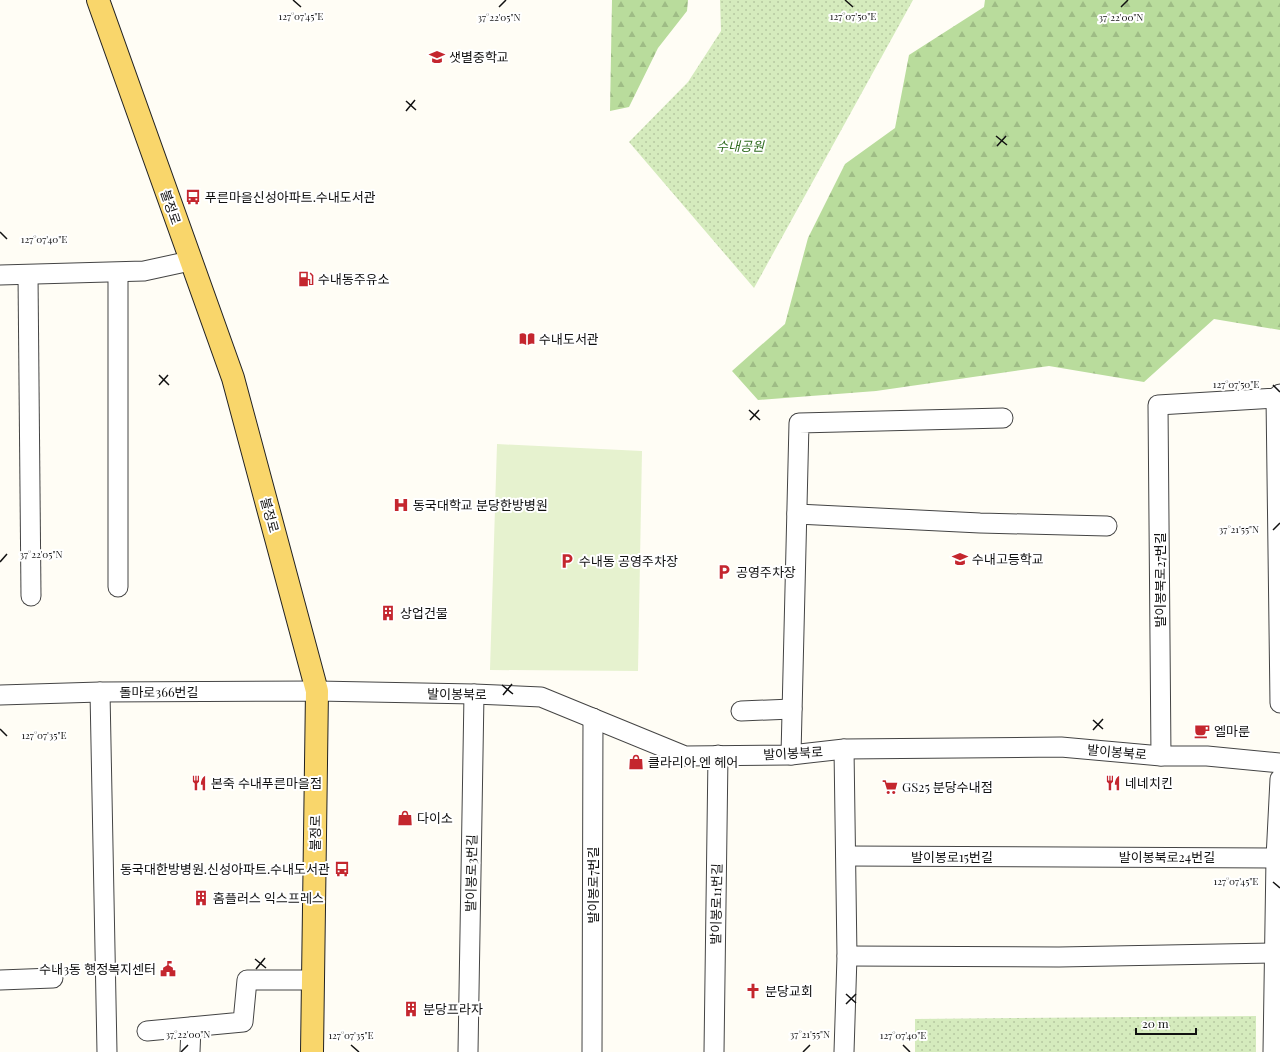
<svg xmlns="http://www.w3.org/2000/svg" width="1280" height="1052" font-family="'Playfair Display','Noto Sans KR',serif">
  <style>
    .forest { fill: url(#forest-firs) }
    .park { fill: url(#park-dots) }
    .pitch { fill: #e6f2cf }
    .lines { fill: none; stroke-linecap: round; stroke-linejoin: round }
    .minor-casing { stroke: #444; stroke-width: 21 }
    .major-casing { stroke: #222; stroke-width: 24 }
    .minor { stroke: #fff; stroke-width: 19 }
    .major { stroke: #f9d66b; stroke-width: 22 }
    .ticks { fill: none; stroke: #111; stroke-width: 1.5 }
    .labels { text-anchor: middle; stroke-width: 4; stroke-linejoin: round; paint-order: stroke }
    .poi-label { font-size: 13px; fill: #111; stroke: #fff; text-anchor: start }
    .park-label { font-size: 13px; font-style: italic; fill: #2f6b1f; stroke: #fff }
    .street-label { font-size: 13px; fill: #111; stroke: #fff }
    .ticks-label { font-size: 10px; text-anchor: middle; fill: #111; stroke: #fff; stroke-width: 4; stroke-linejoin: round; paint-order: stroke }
  </style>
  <defs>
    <pattern id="forest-firs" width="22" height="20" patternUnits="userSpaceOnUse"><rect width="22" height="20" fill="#b9dc9c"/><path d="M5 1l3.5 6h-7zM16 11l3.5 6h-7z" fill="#9ebc85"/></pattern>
    <pattern id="park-dots" width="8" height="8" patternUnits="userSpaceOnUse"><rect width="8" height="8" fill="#d5ebbd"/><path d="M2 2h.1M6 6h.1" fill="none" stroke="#b6c8a1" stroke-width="1.8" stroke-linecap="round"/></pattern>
  </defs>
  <rect width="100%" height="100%" fill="#fffdf5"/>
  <g class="forest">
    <path d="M612,0H688L687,11L658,48L629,107L610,111Z"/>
    <path d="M985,0H1280V330L1214,319L1144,382L1049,366L876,391L758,400L732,371L785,324L808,238L845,164L895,128L909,55L984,7Z"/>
  </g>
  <g class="park">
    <path d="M720,0H913L754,288L629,142L688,82L721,31Z"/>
    <path d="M1256,1016V1052H915V1019Z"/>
  </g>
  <path class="pitch" d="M497,444L642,451L638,671L490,670Z"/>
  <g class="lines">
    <defs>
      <g id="minor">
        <path d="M118,273V587"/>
        <path d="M0,275L144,271L190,261"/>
        <path d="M28,275L31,596"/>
        <path d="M1276,398L1280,703"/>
        <path d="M797,514L980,523L1107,526"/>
        <path d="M100,692L107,1052"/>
        <path d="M0,695L100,692L317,691L474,694L541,697L685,756L791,755L844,749L1061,747L1161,756H1207L1280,763"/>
        <path d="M741,711L792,709"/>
        <path d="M844,749L847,956L844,1052"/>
        <path d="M791,755L799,423L1003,418"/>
        <path d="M1161,756L1158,405L1276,398L1280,394"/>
        <path d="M846,856L1276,858"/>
        <path d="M847,956L1059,957L1275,953"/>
        <path d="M0,980L53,978"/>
        <path d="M147,1031L243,1022L247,980H314"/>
        <path d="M190,1052L191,1027"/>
        <path d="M468,1052L474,694"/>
        <path d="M592,1052L593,718"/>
        <path d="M714,1052L718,755"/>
        <path d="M1273,1052L1276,858L1280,779"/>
      </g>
      <path id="major" d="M98,0L233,378L317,691L312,1052"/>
    </defs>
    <use href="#minor" class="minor-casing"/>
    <use href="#major" class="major-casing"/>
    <use href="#minor" class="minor"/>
    <use href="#major" class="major"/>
  </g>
  <path class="ticks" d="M293,0L301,7M845,0L853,7M499,7L506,0M1121,7L1128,0M406,101L416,110M406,111L415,100M996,136L1007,145M997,146L1006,136M0,232L7,239M159,375L169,385M159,385L168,375M1273,385L1280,392M749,410L760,420M750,420L759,410M1273,530L1280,523M0,562L7,554M502,685L513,694M503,695L512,684M1093,720L1103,729M0,729L7,736M1093,730L1103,719M1273,882L1280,888M255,959L266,968M256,969L265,958M846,994L856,1003M846,1004L856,994M351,1045L359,1052M903,1045L910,1052M181,1052L188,1045M803,1052L810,1045"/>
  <defs>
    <symbol id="school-bare" viewBox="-9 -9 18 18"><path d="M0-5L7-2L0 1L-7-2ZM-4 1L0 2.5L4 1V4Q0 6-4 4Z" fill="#c4262e" stroke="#fff" stroke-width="2.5" paint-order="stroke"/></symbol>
    <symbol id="bus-bare" viewBox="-9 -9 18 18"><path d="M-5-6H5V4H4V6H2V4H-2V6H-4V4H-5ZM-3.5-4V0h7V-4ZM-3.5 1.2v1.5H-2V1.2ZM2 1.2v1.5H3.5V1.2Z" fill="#c4262e" stroke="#fff" stroke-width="2.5" paint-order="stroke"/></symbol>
    <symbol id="fuel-bare" viewBox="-9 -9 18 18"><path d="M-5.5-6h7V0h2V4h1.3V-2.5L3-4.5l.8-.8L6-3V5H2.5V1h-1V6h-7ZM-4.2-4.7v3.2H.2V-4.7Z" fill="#c4262e" stroke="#fff" stroke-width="2.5" paint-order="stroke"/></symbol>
    <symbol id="library-bare" viewBox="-9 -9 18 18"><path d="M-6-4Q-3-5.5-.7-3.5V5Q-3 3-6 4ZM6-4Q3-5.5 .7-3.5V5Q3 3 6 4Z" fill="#c4262e" stroke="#fff" stroke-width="2.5" paint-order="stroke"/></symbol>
    <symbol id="hospital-bare" viewBox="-9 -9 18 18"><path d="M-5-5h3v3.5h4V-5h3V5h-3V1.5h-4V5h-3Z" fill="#c4262e" stroke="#fff" stroke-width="2.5" paint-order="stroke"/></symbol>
    <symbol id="parking-bare" viewBox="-9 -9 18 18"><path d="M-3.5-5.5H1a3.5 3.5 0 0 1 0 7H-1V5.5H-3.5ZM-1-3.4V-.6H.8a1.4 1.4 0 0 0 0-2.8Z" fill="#c4262e" stroke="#fff" stroke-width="2.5" paint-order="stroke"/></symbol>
    <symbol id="building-bare" viewBox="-9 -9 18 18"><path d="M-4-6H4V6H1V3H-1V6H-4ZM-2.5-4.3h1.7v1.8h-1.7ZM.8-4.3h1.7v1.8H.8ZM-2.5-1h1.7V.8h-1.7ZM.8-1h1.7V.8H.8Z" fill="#c4262e" stroke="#fff" stroke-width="2.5" paint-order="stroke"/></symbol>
    <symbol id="cafe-bare" viewBox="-9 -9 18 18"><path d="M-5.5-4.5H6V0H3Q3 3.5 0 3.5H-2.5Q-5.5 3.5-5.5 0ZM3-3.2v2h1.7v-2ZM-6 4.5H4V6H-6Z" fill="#c4262e" stroke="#fff" stroke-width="2.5" paint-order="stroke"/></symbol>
    <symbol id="shop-bare" viewBox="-9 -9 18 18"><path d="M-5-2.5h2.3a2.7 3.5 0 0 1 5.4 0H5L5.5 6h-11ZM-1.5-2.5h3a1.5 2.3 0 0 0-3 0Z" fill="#c4262e" stroke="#fff" stroke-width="2.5" paint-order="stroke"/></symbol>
    <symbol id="restaurant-bare" viewBox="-9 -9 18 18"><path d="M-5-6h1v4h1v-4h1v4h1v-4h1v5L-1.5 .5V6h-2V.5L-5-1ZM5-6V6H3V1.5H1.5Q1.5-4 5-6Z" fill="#c4262e" stroke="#fff" stroke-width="2.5" paint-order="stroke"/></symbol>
    <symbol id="supermarket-bare" viewBox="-9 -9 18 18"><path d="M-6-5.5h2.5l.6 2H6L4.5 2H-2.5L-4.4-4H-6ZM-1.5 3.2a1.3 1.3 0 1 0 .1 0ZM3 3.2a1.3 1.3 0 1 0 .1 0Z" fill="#c4262e" stroke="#fff" stroke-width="2.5" paint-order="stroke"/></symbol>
    <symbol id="civic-bare" viewBox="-9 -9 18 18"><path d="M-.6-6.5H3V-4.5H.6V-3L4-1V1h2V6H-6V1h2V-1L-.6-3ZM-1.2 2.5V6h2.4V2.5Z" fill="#c4262e" stroke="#fff" stroke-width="2.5" paint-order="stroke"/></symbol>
    <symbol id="church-bare" viewBox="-9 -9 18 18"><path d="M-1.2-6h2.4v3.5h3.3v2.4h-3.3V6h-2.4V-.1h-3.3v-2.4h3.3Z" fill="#c4262e" stroke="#fff" stroke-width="2.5" paint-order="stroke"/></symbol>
  </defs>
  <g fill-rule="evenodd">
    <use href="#school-bare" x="426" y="46" width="22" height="22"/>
    <use href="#bus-bare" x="182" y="186" width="22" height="22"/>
    <use href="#fuel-bare" x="295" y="268" width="22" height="22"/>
    <use href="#library-bare" x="516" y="328" width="22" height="22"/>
    <use href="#hospital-bare" x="390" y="494" width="22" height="22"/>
    <use href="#school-bare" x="949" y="548" width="22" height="22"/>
    <use href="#parking-bare" x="556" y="550" width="22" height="22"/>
    <use href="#parking-bare" x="713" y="561" width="22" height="22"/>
    <use href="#building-bare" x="377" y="602" width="22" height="22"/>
    <use href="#cafe-bare" x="1191" y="720" width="22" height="22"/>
    <use href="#shop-bare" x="625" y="751" width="22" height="22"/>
    <use href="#restaurant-bare" x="188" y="772" width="22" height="22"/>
    <use href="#restaurant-bare" x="1102" y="772" width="22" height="22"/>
    <use href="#supermarket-bare" x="879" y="776" width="22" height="22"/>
    <use href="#shop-bare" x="394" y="807" width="22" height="22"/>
    <use href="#bus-bare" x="331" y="858" width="22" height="22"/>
    <use href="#building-bare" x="190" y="887" width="22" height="22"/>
    <use href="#civic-bare" x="157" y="958" width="22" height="22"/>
    <use href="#church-bare" x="742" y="980" width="22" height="22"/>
    <use href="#building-bare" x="400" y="998" width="22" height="22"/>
  </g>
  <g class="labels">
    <g class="poi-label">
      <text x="449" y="62">샛별중학교</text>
      <text x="205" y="202">푸른마을신성아파트.수내도서관</text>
      <text x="318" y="284">수내동주유소</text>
      <text x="539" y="344">수내도서관</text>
      <text x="413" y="510">동국대학교 분당한방병원</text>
      <text x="972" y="564">수내고등학교</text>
      <text x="579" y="566">수내동 공영주차장</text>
      <text x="736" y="577">공영주차장</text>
      <text x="400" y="618">상업건물</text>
      <text x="1214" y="736">엘마룬</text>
      <text x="648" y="767">클라리아 엔 헤어</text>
      <text x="211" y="788">본죽 수내푸른마을점</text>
      <text x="1125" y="788">네네치킨</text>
      <text x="902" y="792">GS25 분당수내점</text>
      <text x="417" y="823">다이소</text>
      <text x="330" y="874" text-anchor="end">동국대한방병원.신성아파트.수내도서관</text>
      <text x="213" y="903">홈플러스 익스프레스</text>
      <text x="156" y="974" text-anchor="end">수내3동 행정복지센터</text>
      <text x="765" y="996">분당교회</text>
      <text x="423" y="1014">분당프라자</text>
    </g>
    <g class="park-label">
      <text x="740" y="151">수내공원</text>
    </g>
    <g class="street-label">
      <text transform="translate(171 207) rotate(71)" y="5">불정로</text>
      <text transform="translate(270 515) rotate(75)" y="5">불정로</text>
      <text transform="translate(1160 580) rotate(-90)" y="5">발이봉북로27번길</text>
      <text x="159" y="697">돌마로366번길</text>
      <text transform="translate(457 694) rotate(1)" y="5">발이봉북로</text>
      <text transform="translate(1117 752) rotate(5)" y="5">발이봉북로</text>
      <text transform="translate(793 753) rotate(-3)" y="5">발이봉북로</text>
      <text transform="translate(315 833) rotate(-89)" y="5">불정로</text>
      <text x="952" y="862">발이봉로15번길</text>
      <text x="1167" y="862">발이봉북로24번길</text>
      <text transform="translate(471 873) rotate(-89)" y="5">발이봉로3번길</text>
      <text transform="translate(593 885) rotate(-90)" y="5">발이봉로7번길</text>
      <text transform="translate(716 904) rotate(-89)" y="5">발이봉로11번길</text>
    </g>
  </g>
  <g class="ticks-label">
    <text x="301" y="20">127°07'45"E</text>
    <text x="853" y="20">127°07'50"E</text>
    <text x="499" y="21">37°22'05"N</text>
    <text x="1121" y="21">37°22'00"N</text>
    <text x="44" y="243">127°07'40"E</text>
    <text x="1236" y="388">127°07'50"E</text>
    <text x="1239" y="533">37°21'55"N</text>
    <text x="41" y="558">37°22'05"N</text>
    <text x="44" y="739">127°07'35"E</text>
    <text x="1236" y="885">127°07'45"E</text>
    <text x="188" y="1038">37°22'00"N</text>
    <text x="810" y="1038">37°21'55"N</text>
    <text x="351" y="1039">127°07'35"E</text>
    <text x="903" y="1039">127°07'40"E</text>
  </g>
  <path d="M1136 1028v6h60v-6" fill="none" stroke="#111111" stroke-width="2"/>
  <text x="1142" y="1028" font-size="12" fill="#111111" stroke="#ffffff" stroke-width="3" paint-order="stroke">20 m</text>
</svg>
